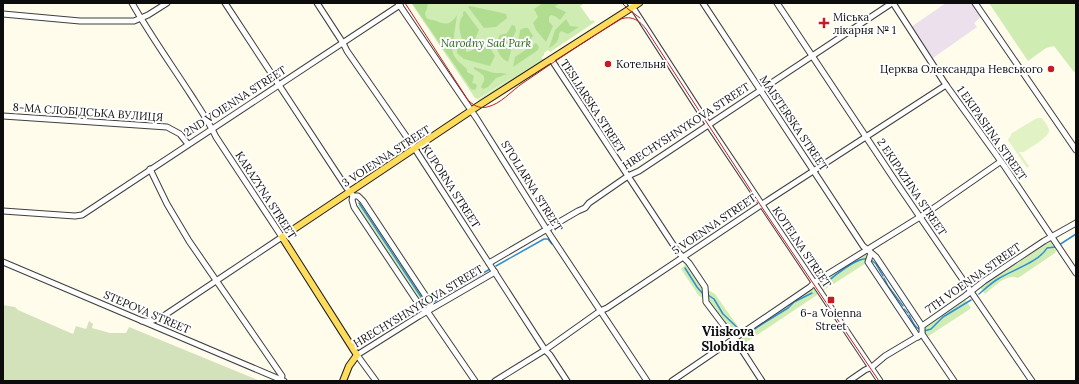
<svg xmlns="http://www.w3.org/2000/svg" width="1079" height="384" font-family="Lora,serif">
  <style>
    .industrial { fill: #ebe0ec }
    .green { fill: #cfecb3 }
    .forest { fill: #b1dd91 }
    .cemetery { fill: #d4e2bc }
    .pitch { fill: #e1f2c5 }
    .lines { fill: none; stroke-linecap: round; stroke-linejoin: round }
    .stream { stroke: #2f8ed5; stroke-width: 1.5 }
    .minor-casing { stroke: #3f3f3f; stroke-width: 7 }
    .major-casing { stroke: #1d1d1d; stroke-width: 8 }
    .minor { stroke: #fff; stroke-width: 5 }
    .major { stroke: #ffdc5b; stroke-width: 6 }
    .tram { stroke: #c41c20; stroke-width: 1 }
    .poi-dot { fill: #c41c20; stroke: #fff; stroke-width: 1.5 }
    .labels { text-anchor: middle; stroke-width: 4; stroke-linejoin: round; paint-order: stroke }
    .poi-label { font-size: 11px; fill: #0c0c0c; stroke: #fff; text-anchor: start }
    .park-label { font-size: 11px; font-style: italic; fill: #276719; stroke: #fff }
    .street-label { font-size: 11px; fill: #0c0c0c; stroke: #fff }
    .quarter-label { font-size: 13px; font-weight: bold; fill: #0c0c0c; stroke: #fff }
  </style>
  <rect width="100%" height="100%" fill="#fffceb"/>
  <path class="industrial" d="M946,3H973L982,16L974,23L977,27L933,58L911,27Z"/>
  <g class="green">
    <path d="M411,3H585L580,6L591,21L593,20L595,22L550,52L548,50L544,53V55L541,58L544,59L479,102L478,100L515,76L478,99L475,98Z"/>
    <path d="M989,3H1076V71L1074,72L1054,46L1046,48L1028,61Z"/>
    <path d="M362,202L430,306L428,310L424,309L356,207Z"/>
    <path d="M1051,240L1057,248L1055,253L1018,278C1006,273 994,287 985,294L979,286L1009,265C1014,266 1017,264 1021,261V258Z"/>
    <path d="M864,252L867,253L869,257L866,263L824,290H822L818,284L819,281Z"/>
    <path d="M686,264H689L704,287V298L699,296L681,269Z"/>
    <path d="M812,287H814L818,293L817,295L742,345L740,344L737,340Z"/>
    <path d="M707,291H710L715,294L739,328L745,329L735,336L732,335L707,300Z"/>
    <path d="M965,299L971,308L970,309L927,337H925L923,333L925,326Z"/>
  </g>
  <g class="forest">
    <path d="M412,3H428L427,9L425,13C426,19 427,19 433,20C445,24 449,27 457,15L452,49C453,58 460,63 467,69V72C473,76 476,73 472,83L476,84L477,86L475,90L471,89L469,86Z"/>
    <path d="M543,3H559L555,7L566,12L560,20L555,16L551,15L549,17V22L553,26L546,42L536,30L533,23L538,17L534,9Z"/>
    <path d="M470,6L502,13L506,14L507,18L496,27L484,28L468,7Z"/>
    <path d="M465,11L479,30L475,39L470,38L468,39L470,42L466,48V52L471,51L479,45L490,48L495,56L490,66L464,59L457,53L458,43L462,39C460,33 458,25 461,19C464,13 463,19 463,12Z"/>
    <path d="M566,19L570,26L579,27L568,34L561,31L559,34C559,41 555,45 549,48L555,30Z"/>
    <path d="M512,25L515,26L516,31L512,39L508,40L511,51L508,62C498,57 493,45 500,35L507,33Z"/>
    <path d="M524,28H528L533,36L528,42L517,48L520,30Z"/>
    <path d="M536,43L539,47L538,50L513,67L515,57Z"/>
    <path d="M474,67L494,73H502L507,74L496,78L488,87L483,89L481,87C488,75 483,75 474,69Z"/>
  </g>
  <path class="cemetery" d="M3,305L15,307L18,310L73,334L76,326L86,329L89,321L93,324L92,328L110,333H126L129,327L260,381H3Z"/>
  <path class="pitch" d="M1037,118H1042C1044,121 1048,126 1049,129C1051,137 1029,148 1024,152H1019L1029,166L1027,168L1008,140L1012,133Z"/>
  <g class="lines">
    <g class="stream">
      <path d="M359,203L427,306L429,305"/>
      <path d="M1059,245L1076,234"/>
      <path d="M870,259L876,264L883,276"/>
      <path d="M496,266L544,239H548L552,244"/>
      <path d="M685,268L697,287L703,294"/>
      <path d="M884,278L888,286L903,306"/>
      <path d="M826,283C834,276 857,257 868,259"/>
      <path d="M979,294C985,289 991,283 998,279C1012,270 1039,262 1047,248L1055,247"/>
      <path d="M708,295L714,299L723,314L741,331"/>
      <path d="M432,303L490,269"/>
      <path d="M904,309L908,313"/>
      <path d="M909,315C912,320 914,328 921,330"/>
      <path d="M924,331L931,329L943,317L971,300"/>
      <path d="M745,334L747,335L759,326L788,308L794,302L812,293"/>
    </g>
    <defs>
      <g id="minor">
        <path d="M132,3C150,35 171,64 191,95C200,109 209,122 216,137L282,237L162,317L151,321H142"/>
        <path d="M225,3L346,187L353,196L352,200L354,207L422,309L427,311L475,381"/>
        <path d="M317,3L343,43L347,51L415,149L545,350L550,355L567,381"/>
        <path d="M398,3L477,119L552,238L647,381"/>
        <path d="M630,3L708,124L880,381"/>
        <path d="M703,3L863,246L876,257L922,326"/>
        <path d="M777,3L896,182L1032,381"/>
        <path d="M893,3L946,85L1005,167L1076,273"/>
        <path d="M975,3L1076,150"/>
        <path d="M3,14L80,21H134L148,15L167,3"/>
        <path d="M551,59L678,252L689,263L705,287L706,302L740,347L762,381"/>
        <path d="M3,116L167,127L180,134L188,144"/>
        <path d="M150,169L167,204L189,241L282,376L281,380"/>
        <path d="M353,196H358L363,201L427,298L431,304L428,311"/>
        <path d="M3,211L75,216L82,215L400,5"/>
        <path d="M871,253L868,262L918,337"/>
        <path d="M3,262L284,381"/>
        <path d="M489,263L578,211L585,208L589,203L628,176L639,171L892,3"/>
        <path d="M922,334L954,381"/>
        <path d="M376,381L357,355L419,316L495,272"/>
        <path d="M495,381L545,350L600,311L607,308L770,199L946,85"/>
        <path d="M672,381L810,287L815,282L928,212L1000,162"/>
        <path d="M849,381L865,370L872,367L885,356L922,334V326L965,296L984,281L1044,241L1076,223"/>
      </g>
      <path id="major" d="M343,381L349,366L357,355L282,237L478,106L639,3"/>
    </defs>
    <use href="#minor" class="minor-casing"/>
    <use href="#major" class="major-casing"/>
    <use href="#minor" class="minor"/>
    <use href="#major" class="major"/>
    <g class="tram">
      <path d="M405,3L468,100C473,105 479,109 487,107C501,104 511,91 523,83C555,61 588,39 621,19C632,15 640,21 646,29L761,206L879,381"/>
      <path d="M622,3L628,9L640,18"/>
    </g>
  </g>
  <g class="poi-dot">
    <path d="M822 17h4v4h4v4h-4v4h-4v-4h-4v-4h4z"/>
    <circle cx="608" cy="64" r="4"/>
    <circle cx="1051" cy="69" r="4"/>
    <rect x="827" y="296" width="8" height="8" rx="2"/>
  </g>
  <g class="labels">
    <g class="poi-label">
      <text x="833" y="21">Міська<tspan x="833" dy="13">лікарня № 1</tspan></text>
      <text x="616" y="68">Котельня</text>
      <text x="1043" y="73" text-anchor="end">Церква Олександра Невського</text>
      <text x="831" y="317" text-anchor="middle">6-a Voienna<tspan x="831" dy="13">Street</tspan></text>
    </g>
    <g class="park-label">
      <text x="486" y="47">Narodny Sad Park</text>
    </g>
    <g class="street-label">
      <text transform="translate(235 101) rotate(-33)" y="4">2ND VOIENNA STREET</text>
      <text transform="translate(593 106) rotate(57)" y="4">TESLIARSKA STREET</text>
      <text transform="translate(88 112) rotate(4)" y="4">8-МА СЛОБІДСЬКА ВУЛИЦЯ</text>
      <text transform="translate(794 123) rotate(56)" y="4">MAISTERSKA STREET</text>
      <text transform="translate(686 126) rotate(-33)" y="4">HRECHYSHNYKOVA STREET</text>
      <text transform="translate(992 133) rotate(55)" y="4">1 EKIPASHNA STREET</text>
      <text transform="translate(386 156) rotate(-33)" y="4">3 VOIENNA STREET</text>
      <text transform="translate(451 186) rotate(57)" y="4">KUPORNA STREET</text>
      <text transform="translate(532 186) rotate(58)" y="4">STOLIARNA STREET</text>
      <text transform="translate(912 187) rotate(56)" y="4">2 EKIPAZHNA STREET</text>
      <text transform="translate(266 195) rotate(57)" y="4">KARAZYNA STREET</text>
      <text transform="translate(714 224) rotate(-34)" y="4">5 VOENNA STREET</text>
      <text transform="translate(802 247) rotate(56)" y="4">KOTELNA STREET</text>
      <text transform="translate(973 278) rotate(-35)" y="4">7TH VOENNA STREET</text>
      <text transform="translate(418 306) rotate(-31)" y="4">HRECHYSHNYKOVA STREET</text>
      <text transform="translate(147 312) rotate(23)" y="4">STEPOVA STREET</text>
    </g>
    <g class="quarter-label">
      <text x="728" y="336">Viiskova<tspan x="728" dy="15">Slobidka</tspan></text>
    </g>
  </g>
  <rect width="1079" height="384" fill="none" stroke="#0c0c0c" stroke-width="8"/>
</svg>
